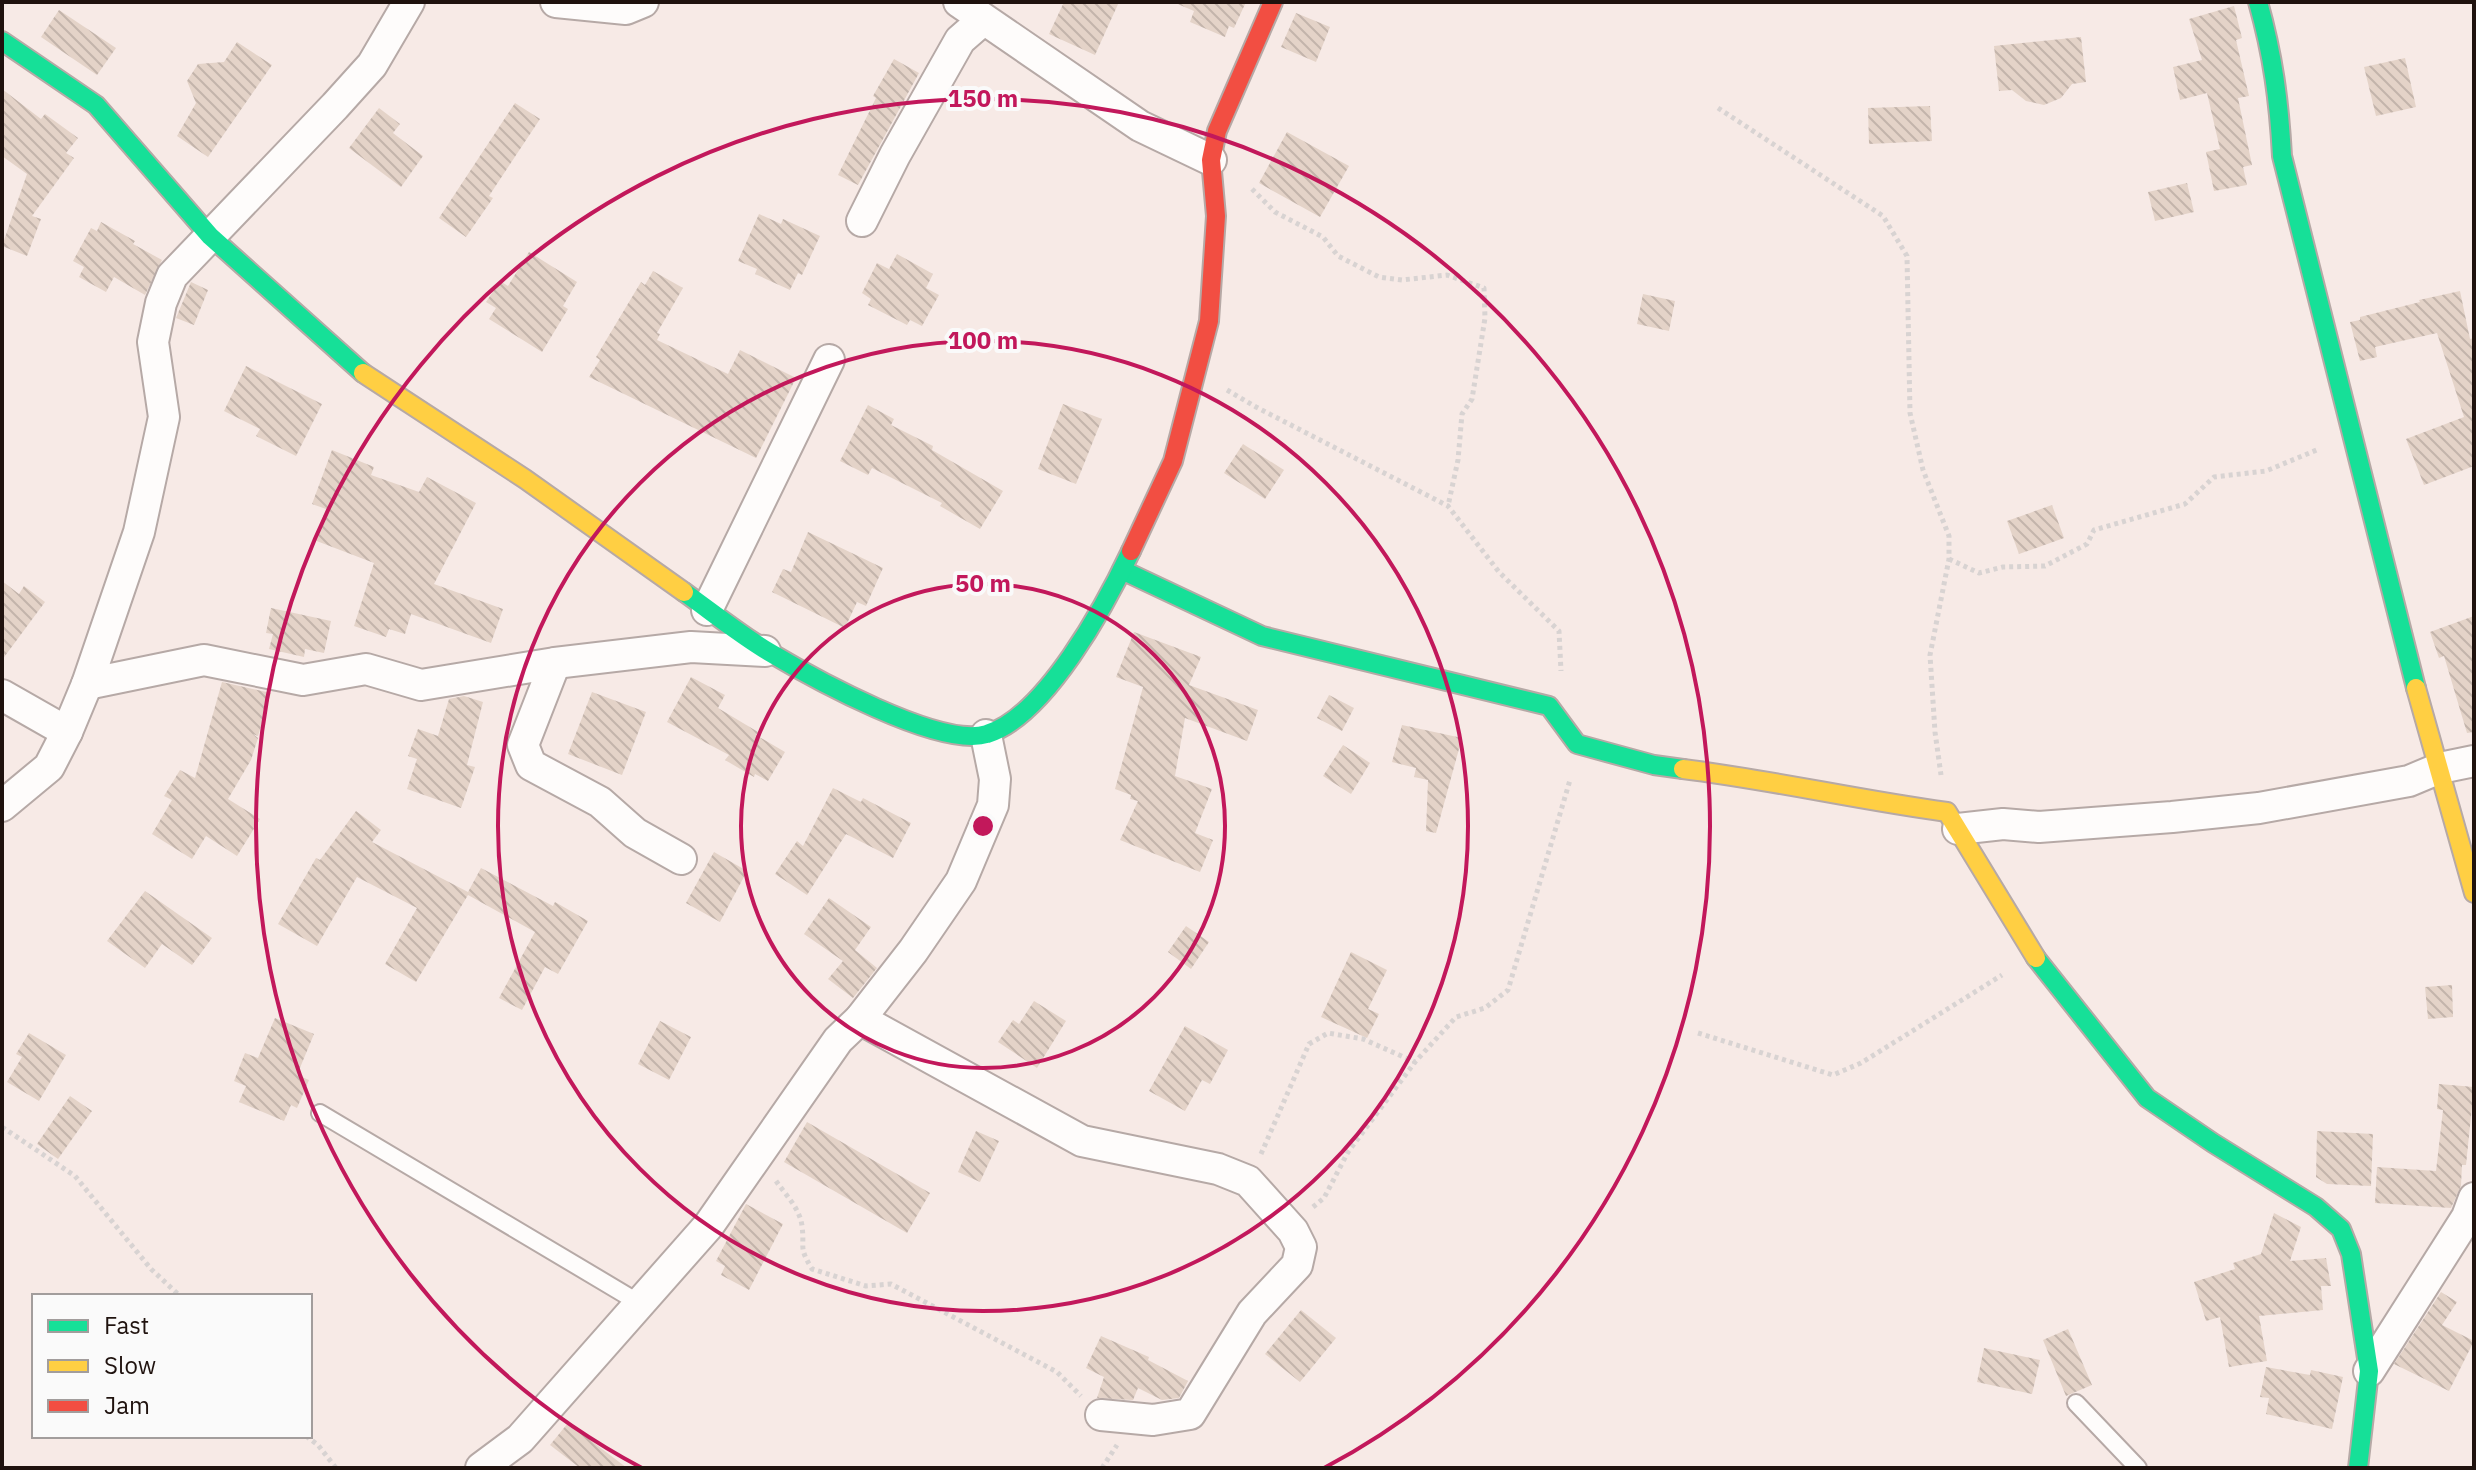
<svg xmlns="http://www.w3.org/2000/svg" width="2476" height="1470" font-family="'IBM Plex Sans',sans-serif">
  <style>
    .building { fill: url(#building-back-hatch) }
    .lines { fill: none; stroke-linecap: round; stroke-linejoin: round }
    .lane-casing { stroke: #b6a9a6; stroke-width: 20 }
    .street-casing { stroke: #b6a9a6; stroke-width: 34 }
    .fast-casing { stroke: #b6a9a6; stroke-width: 22 }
    .slow-casing { stroke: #b6a9a6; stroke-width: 22 }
    .jam-casing { stroke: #b6a9a6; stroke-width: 22 }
    .path { stroke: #d8d3d2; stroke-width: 5; stroke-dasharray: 4 4; stroke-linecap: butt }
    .lane { stroke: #fefcfb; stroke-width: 16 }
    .street { stroke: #fefcfb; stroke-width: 30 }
    .fast { stroke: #16e098; stroke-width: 18 }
    .slow { stroke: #ffcf43; stroke-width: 18 }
    .jam { stroke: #f24e42; stroke-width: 18 }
    .ring { fill: none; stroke: #c2185b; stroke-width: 4 }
    .centre { fill: #c2185b; stroke: #fafafa; stroke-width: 4 }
    .ring-label { font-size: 24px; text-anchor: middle; font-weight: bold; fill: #c2185b; stroke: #fafafa; stroke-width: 8; stroke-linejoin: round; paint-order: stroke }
  </style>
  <defs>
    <pattern id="building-back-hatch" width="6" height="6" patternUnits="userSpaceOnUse" patternTransform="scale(2)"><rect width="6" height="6" fill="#e4d3c8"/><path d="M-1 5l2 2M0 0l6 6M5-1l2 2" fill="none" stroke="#c3b4ab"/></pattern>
  </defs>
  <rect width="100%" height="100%" fill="#f7eae6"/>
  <g class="building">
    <path d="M1064,2H1119L1095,55L1049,34Z"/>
    <path d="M1173,2H1246L1234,28L1229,26L1225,37L1190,22L1194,11Z"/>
    <path d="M2234,6L2242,38L2236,40L2249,96L2238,98L2252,165L2243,167L2247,185L2214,191L2206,152L2220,149L2207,93L2180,100L2173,67L2202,60L2189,19Z"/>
    <path d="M59,10L116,48L97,75L41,37Z"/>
    <path d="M1296,13L1330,27L1316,62L1281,47Z"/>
    <path d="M2081,37L2086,82L2072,84L2061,98L2044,105L2026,101L2012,90L1999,91L1994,46Z"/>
    <path d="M237,42L272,65L208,157L177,136L196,103L187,81L198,64L224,62Z"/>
    <path d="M2405,58L2416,107L2376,116L2364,67Z"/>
    <path d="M894,59L919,73L858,185L838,175L876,98L873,96Z"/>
    <path d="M2,89L41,119L45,114L78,138L66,153L74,158L32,216L41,219L27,256L2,246L27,174L2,156Z"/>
    <path d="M515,103L540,119L489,196L493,198L466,237L439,218Z"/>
    <path d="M1930,106L1932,141L1869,144L1868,108Z"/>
    <path d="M379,108L400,124L393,133L423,156L401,187L349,148Z"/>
    <path d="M1287,132L1349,166L1320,217L1259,183Z"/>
    <path d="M2187,183L2194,212L2155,221L2148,192Z"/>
    <path d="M759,214L781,224L783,219L820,236L802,275L798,273L790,290L755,274L757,269L738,261Z"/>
    <path d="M101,222L135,241L133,244L162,260L145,295L114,277L106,292L79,277L84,267L73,261L91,228L97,231Z"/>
    <path d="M529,252L577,282L563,306L568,309L542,352L489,319L496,308L486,302L500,281L508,286Z"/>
    <path d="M897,254L933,274L926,288L939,295L922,326L910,320L907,325L868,305L871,299L862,293L877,263L889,269Z"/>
    <path d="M653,271L683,288L657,333L660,334L657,340L728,374L740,350L796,378L756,458L589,377L600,360L596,357L641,282L645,285Z"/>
    <path d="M191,282L208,290L194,325L176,318Z"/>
    <path d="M2460,291L2470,339L2474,338V466L2424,485L2406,439L2464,417L2437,333L2375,347L2377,357L2360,361L2350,322L2360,320V317L2420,302L2419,300Z"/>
    <path d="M1643,294L1675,301L1669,331L1637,324Z"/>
    <path d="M246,366L322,404L296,456L256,436L260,429L224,411Z"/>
    <path d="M1063,404L1102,419L1076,484L1038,469Z"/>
    <path d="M868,405L894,419L891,425L933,446L932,450L1003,491L980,529L940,506L942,503L872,468L868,475L840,461Z"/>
    <path d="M1243,444L1284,470L1265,499L1224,473Z"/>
    <path d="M332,450L374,467L371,475L419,492L427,477L476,503L434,584L503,609L491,643L411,614L405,634L389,629L386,637L354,626L374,563L314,540L326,509L312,504Z"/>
    <path d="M2052,505L2064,538L2019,554L2007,521Z"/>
    <path d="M808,532L883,568L866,606L857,602L845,628L772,592L783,569L791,572Z"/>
    <path d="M2,581L19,594L24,586L45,602L2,660Z"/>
    <path d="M271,608L331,621L324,653L305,649L304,657L269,649L273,634L266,633Z"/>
    <path d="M2474,616V732L2467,733L2444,656L2439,658L2430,632Z"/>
    <path d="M1134,632L1201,657L1189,685L1258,710L1247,741L1185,718L1175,776L1212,789L1195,833L1213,840L1200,872L1120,840L1138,801L1130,799L1131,795L1115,789L1143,687L1116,677Z"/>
    <path d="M691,677L725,695L718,708L758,732L756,735L785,752L768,781L755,774L754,777L725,760L729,755L667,722Z"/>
    <path d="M222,682L271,693L258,736L253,734L258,738L251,760L228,799L260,819L237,856L206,836L192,859L152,834L172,800L164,796L180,770L195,778Z"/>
    <path d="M592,692L646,712L622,775L568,754Z"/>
    <path d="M1329,695L1354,708L1342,731L1317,718Z"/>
    <path d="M464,696L483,702L467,765L475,767L461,808L407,789L417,759L408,756L418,729L438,736L449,699Z"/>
    <path d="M1402,725L1462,738L1436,833L1426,831L1428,780L1414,777L1416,768L1392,762Z"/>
    <path d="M1343,745L1370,763L1351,794L1323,776Z"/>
    <path d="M833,788L861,802L863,798L911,823L893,858L846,834L807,895L775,874L797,841L803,846Z"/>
    <path d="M356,811L381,830L372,842L468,892L481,868L553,906L555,902L588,921L558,974L545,967L522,1010L499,998L535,932L468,895L416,982L385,964L417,908L357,877L317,946L278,924L316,858L320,860Z"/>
    <path d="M714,852L747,871L720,922L686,903Z"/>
    <path d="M145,891L212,938L192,965L162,944L145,968L107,941Z"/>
    <path d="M829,898L871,927L855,950L877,968L853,998L828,979L843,961L804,934Z"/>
    <path d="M1186,926L1209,942L1191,969L1168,952Z"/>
    <path d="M1351,952L1387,970L1368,1009L1379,1014L1367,1038L1321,1017Z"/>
    <path d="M2452,985L2453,1017L2428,1019L2425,987Z"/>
    <path d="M1034,1001L1066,1021L1037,1068L998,1042L1013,1020L1019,1024Z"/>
    <path d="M275,1018L314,1034L297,1075L309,1080L297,1108L291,1105L284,1121L239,1102L246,1086L234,1081L245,1053L258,1058Z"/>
    <path d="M660,1021L691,1037L669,1080L638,1064Z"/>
    <path d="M1185,1026L1228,1050L1210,1084L1202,1080L1185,1111L1149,1091Z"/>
    <path d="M29,1033L66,1055L39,1101L7,1082L22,1057L16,1054Z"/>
    <path d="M2439,1084L2474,1087L2466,1165H2462L2461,1186L2451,1208L2375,1203L2377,1167L2436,1171L2443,1110L2437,1109Z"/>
    <path d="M70,1096L92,1111L58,1159L37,1144Z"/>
    <path d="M807,1122L930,1193L907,1233L784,1162Z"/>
    <path d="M976,1131L999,1141L980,1182L958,1172Z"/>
    <path d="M2317,1131L2373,1134L2371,1186L2327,1184L2316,1177Z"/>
    <path d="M746,1204L783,1224L749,1290L721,1275L725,1266L716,1261Z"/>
    <path d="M2274,1213L2301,1227L2290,1261L2326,1258L2331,1286H2321L2323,1310L2259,1316L2267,1361L2229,1367L2220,1317L2206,1321L2194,1282L2235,1269L2233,1263L2261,1254Z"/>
    <path d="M2441,1292L2457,1302L2442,1325L2474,1341L2449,1391L2394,1364Z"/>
    <path d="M1301,1310L1336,1338L1300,1382L1265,1354Z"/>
    <path d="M2068,1329L2092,1385L2066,1396L2043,1340Z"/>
    <path d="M1101,1336L1149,1357L1148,1360L1188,1381L1179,1398L1162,1400L1138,1388L1133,1400L1097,1398L1104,1377L1086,1368Z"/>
    <path d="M1984,1348L2040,1360L2032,1394L1977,1382Z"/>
    <path d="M2266,1367L2310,1375L2311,1370L2343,1377L2332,1429L2266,1414L2269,1398L2260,1397Z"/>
    <path d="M568,1423L627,1468H580L550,1445Z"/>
  </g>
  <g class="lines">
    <defs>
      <g id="lane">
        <path d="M320,1113L641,1304"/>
        <path d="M2076,1403L2138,1468"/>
      </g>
      <g id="street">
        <path d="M556,2L626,9L643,2"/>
        <path d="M959,2L1140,126L1211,160"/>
        <path d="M862,221L895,155L960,40L983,20"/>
        <path d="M707,610L829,360"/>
        <path d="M555,663L523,745L531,765L600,802L635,833L681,859"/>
        <path d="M87,684L204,660L303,680L366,669L421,685L555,663L691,647L765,651"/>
        <path d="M2,695L67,732"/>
        <path d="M2,806L49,767L67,732L87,684L139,532L164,417L153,342L161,303L172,276L335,106L372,65L409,2"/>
        <path d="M1958,829L2003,824L2039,827L2172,817L2259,808L2409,781L2440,768L2474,761"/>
        <path d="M860,1019L1082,1141L1218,1169L1248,1181L1293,1231L1301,1247L1297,1265L1252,1313L1190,1414L1153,1420L1101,1415"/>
        <path d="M2369,1371L2467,1217L2474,1198"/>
        <path d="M481,1468L520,1439L709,1225L838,1040L860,1019L913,951L961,881L993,805L995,779L986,735"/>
      </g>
      <g id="fast">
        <path d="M2258,2C2273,55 2279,101 2282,156L2416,688"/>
        <path d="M2,41L96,105L210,236L363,373"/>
        <path d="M1122,570L1262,636L1549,706L1577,744L1654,765L1683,769"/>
        <path d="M684,592C712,612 739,634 769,652C811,677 940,749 987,734C1045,717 1106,604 1131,551"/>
        <path d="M2036,958L2147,1098L2213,1143L2316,1207L2341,1229L2351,1254L2369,1371L2358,1468"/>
      </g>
      <g id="slow">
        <path d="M363,373L525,479L684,592"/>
        <path d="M2416,688L2474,893"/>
        <path d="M1683,769C1772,780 1858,800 1947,812L2036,958"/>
      </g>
      <path id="jam" d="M1131,551L1173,461L1209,321L1216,216L1211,160L1217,131L1273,2"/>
    </defs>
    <use href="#lane" class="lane-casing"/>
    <use href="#street" class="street-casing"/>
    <use href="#fast" class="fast-casing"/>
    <use href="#slow" class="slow-casing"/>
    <use href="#jam" class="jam-casing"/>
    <g class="path">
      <path d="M1718,108L1883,216L1907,256L1910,413L1923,470L1949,536V559L1930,655L1935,732L1941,775"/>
      <path d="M1252,189L1275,212L1323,237L1338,256L1379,277L1402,280L1447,275L1484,288L1485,318L1472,399L1462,414L1458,460L1448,506"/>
      <path d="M1227,390L1256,407L1448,506L1499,572L1559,631L1561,671"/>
      <path d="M1949,559L1979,573L2003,567L2045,566L2087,544L2094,530L2185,504L2214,477L2266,471L2319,449"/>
      <path d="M1698,1033L1833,1075L1861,1063L2002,975"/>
      <path d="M2,1127L75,1176L151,1269L180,1296"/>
      <path d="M1261,1154L1309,1044L1328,1033L1363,1039L1415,1062L1456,1017L1485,1008L1508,990L1570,780"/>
      <path d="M776,1181C786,1195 800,1209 802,1226C805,1249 798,1246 812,1269L866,1286L891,1284L1057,1372L1081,1396"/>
      <path d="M1313,1207L1324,1198L1348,1152L1415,1062"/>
      <path d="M306,1436L318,1445L336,1468"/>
      <path d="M1102,1468L1117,1445"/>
    </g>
    <use href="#lane" class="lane"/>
    <use href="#street" class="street"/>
    <use href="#fast" class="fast"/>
    <use href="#slow" class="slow"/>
    <use href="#jam" class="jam"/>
  </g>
  <g class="ring">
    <circle cx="983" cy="826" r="242"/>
    <circle cx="983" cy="826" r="485"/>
    <path d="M642 1468A727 727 0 1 1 1324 1468"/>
  </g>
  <circle cx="983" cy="826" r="12" class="centre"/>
  <g class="ring-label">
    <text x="983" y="107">150 m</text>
    <text x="983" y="349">100 m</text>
    <text x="983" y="592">50 m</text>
  </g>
  <rect width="2476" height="1470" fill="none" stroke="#1f120e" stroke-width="8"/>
  <rect x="32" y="1294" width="280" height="144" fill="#fafafa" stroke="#a29d9c" stroke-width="2"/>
  <rect x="48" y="1320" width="40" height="12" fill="#16e098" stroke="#a29d9c" stroke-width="2"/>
  <text x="104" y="1334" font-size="24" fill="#1f120e">Fast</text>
  <rect x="48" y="1360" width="40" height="12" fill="#ffcf43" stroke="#a29d9c" stroke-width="2"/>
  <text x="104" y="1374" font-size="24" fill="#1f120e">Slow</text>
  <rect x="48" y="1400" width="40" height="12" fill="#f24e42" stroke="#a29d9c" stroke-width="2"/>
  <text x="104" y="1414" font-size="24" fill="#1f120e">Jam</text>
</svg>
